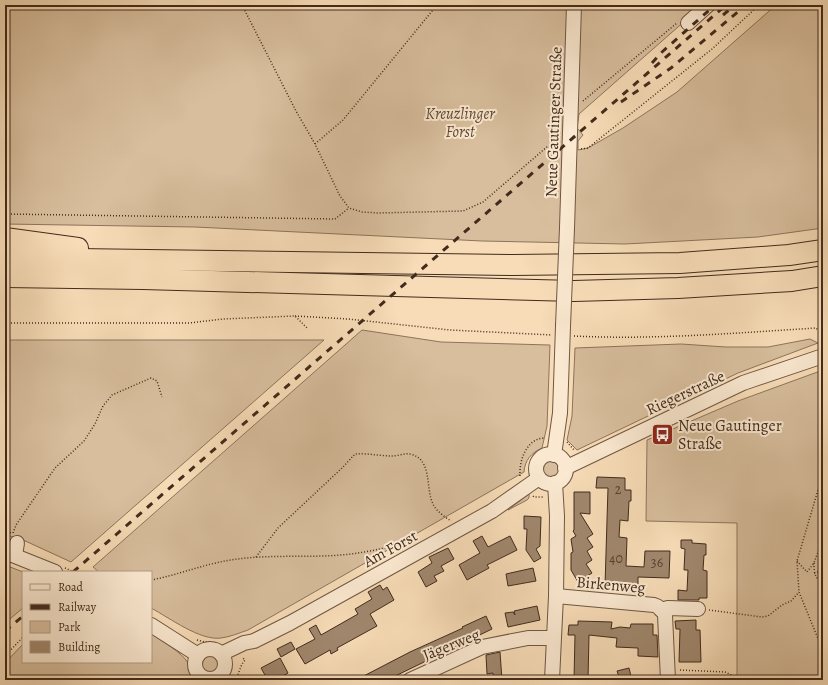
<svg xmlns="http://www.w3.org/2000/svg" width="828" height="685" font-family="Alegreya,serif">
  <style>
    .green { fill: #d8be9d; stroke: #8d745c }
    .building { fill: #a0876d; stroke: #422b1c }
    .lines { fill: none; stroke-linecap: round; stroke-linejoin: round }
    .minor-casing { stroke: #6f5743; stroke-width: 16 }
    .highway-casing { stroke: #422b1c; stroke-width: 22 }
    .path { stroke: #422b1c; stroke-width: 1.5; stroke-dasharray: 1 2; stroke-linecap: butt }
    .minor { stroke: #fae8d0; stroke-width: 14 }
    .highway { stroke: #f7dcb7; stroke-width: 20 }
    .rail { stroke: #422b1c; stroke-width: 3; stroke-dasharray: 7 7; stroke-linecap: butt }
    .minor-bridge-casing { stroke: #6f5743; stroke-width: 16; stroke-linecap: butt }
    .minor-bridge { stroke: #fae8d0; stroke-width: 14 }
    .labels { text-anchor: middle; stroke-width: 4; stroke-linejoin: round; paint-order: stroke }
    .number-label { font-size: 14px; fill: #5a4230 }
    .park-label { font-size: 16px; font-style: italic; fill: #604836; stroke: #fae8d0 }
    .street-label { font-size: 16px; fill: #422b1c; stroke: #fae8d0 }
    .poi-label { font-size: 16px; fill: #422b1c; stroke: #fae8d0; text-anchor: start }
  </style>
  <rect width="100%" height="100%" fill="#f7dcb7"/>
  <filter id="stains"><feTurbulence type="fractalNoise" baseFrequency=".005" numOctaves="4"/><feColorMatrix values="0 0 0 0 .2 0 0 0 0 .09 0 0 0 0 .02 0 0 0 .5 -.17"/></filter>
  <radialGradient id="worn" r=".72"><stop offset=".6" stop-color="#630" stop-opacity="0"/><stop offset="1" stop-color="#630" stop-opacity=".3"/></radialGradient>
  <g class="green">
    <path d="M5,5H703L579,114L577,128L583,135L578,141V150L588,148L623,128L677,92L776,5H823V228L758,237L625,244L482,241L195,227L5,224Z"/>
    <path d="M362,330L441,342L550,345L547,426L542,448C531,453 525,460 524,472L248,630C239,633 230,637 221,638C200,641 170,618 151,608V572H99L93,567Z"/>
    <path d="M810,339L818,343L738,373L577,450L567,440L572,416L575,348L681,344L726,347H768Z"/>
    <path d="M5,340H324L71,562L21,539L5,535Z"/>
    <path d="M823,370V680H737V523L646,521L647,440L738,401Z"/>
    <circle cx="551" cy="469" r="9"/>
    <path d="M529,494V498L527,500L508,510Z"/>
    <path d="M5,565L23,572V608L5,623Z"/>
    <path d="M151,633C161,641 182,652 188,663C191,669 190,675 195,680H5V663L23,644V662H151Z"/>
    <circle cx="210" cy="664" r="10"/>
  </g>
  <g class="building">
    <path d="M597,477L625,478V490H631V501H629L628,521L620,520L619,537L627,538L626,566L644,567L645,551H670L669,578L638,577V587L605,586L608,488H596Z"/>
    <path d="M574,492H590V514L580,513L593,534L587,538L593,547L587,551L592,560L586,564L592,573L578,582L571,570V553L573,552L571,539L576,536L573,531L574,530Z"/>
    <path d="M524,516L541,517L540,546L536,549L541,558L534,562L526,550L527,529H524Z"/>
    <path d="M482,536L488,547L510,536L517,550L487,565L489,568L467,580L459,565L480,553L473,541Z"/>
    <path d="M681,540H692V543L706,544V555H704L703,570L707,571V598H699V600H678V590L687,591L688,570H684L685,549L681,548Z"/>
    <path d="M448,548L454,559L441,566L444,571L434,576L437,581L426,587L418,572L432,563L429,557Z"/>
    <path d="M533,568L536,581L508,586L506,574Z"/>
    <path d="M380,585L383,590L387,587L394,600L370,614L377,626L337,648L338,650L331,654L330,650L305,664L296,649L315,639L309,629L316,625L321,635L358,614L355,609L372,599L368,592Z"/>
    <path d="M537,606L540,620L508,627L505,613L513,612L515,615L514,611Z"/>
    <path d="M486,616L492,629L387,680H356L410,652L463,628L462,627Z"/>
    <path d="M696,620V630H700L701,662H679L680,629H676L675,621Z"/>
    <path d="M578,621L612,622L611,629L620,627L630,628L631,624H653V635H657L658,657L638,656V648L616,647L617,638L589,635L588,680H574L575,635H568L569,625H578Z"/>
    <path d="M291,642L295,649L281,657L277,649Z"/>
    <path d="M500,652L502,680H494L493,673L487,674L486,655Z"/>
    <path d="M280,658L288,673L276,680H255L265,675L261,668Z"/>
    <path d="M629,668L632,680H620L617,671Z"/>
  </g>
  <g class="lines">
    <defs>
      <g id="minor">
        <path d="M688,23L708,5"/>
        <path d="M567,228L574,5"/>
        <circle cx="551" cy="469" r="15"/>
        <path d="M554,455L560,413L563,326"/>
        <path d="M565,468L743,383L823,356"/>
        <path d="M5,552L55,572"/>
        <path d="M15,555L17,543"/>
        <path d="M556,596L654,605C658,606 663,610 665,615L668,680"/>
        <path d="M661,610L668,608L698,609"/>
        <path d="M151,625L198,655"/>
        <circle cx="210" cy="664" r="15"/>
        <path d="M221,654L244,643L254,641L290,623L492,511L539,478"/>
        <path d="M410,680L482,647L528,638H553"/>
        <path d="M552,680L556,596L557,516L555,483"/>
      </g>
      <g id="highway">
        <path d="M5,238L78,248"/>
        <path d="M5,258L513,265L680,263L789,255L823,250"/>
        <path d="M5,277L143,279L574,291L678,288L792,281L823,276"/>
      </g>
    </defs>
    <use href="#minor" class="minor-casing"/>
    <use href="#highway" class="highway-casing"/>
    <g class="path">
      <path d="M242,5L296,111L315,144L340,196L349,208L362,212L378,213L463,211L483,202L548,146L557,145"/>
      <path d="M583,101L677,23"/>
      <path d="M315,144L343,120L437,5"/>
      <path d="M581,149L588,148L712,49L759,5"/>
      <path d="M5,214L335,219L349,208"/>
      <path d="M295,316L348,319L450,330L552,335"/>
      <path d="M5,323H189L223,319L295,316L308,329"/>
      <path d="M574,336C654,340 735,333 816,328L823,336"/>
      <path d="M567,442L575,451"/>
      <path d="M823,473L797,561L799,592L823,651"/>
      <path d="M520,476C519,461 526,439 544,438"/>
      <path d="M533,496L534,497H544"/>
      <path d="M5,529L11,533"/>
      <path d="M13,533L16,525L55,468L84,441L95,424L103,406L112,395L151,378L157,381L162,397"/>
      <path d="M256,557L278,528L342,468L355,454C367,453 380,456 392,456C398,456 405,453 410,454C433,459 425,488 433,504C436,511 445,517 451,521"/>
      <path d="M797,561L807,572L814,563L823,538"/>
      <path d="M814,563C814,575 815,576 823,585"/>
      <path d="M65,568L74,572"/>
      <path d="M814,573L823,571"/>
      <path d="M151,580C178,575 204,564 231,560C267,554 304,558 341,555C366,553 389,547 413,541"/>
      <path d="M709,610L762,617L768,616L782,605L791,601L799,592"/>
      <path d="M197,640L205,642L216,643"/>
      <path d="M5,656L23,637"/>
      <path d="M680,670L725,672L742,680"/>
      <path d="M235,680C240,673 239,667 245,660L243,658"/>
    </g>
    <use href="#minor" class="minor"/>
    <use href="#highway" class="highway"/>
    <g class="rail">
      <path d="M723,15L735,5"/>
      <path d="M652,63L662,52L715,5"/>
      <path d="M621,102L671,68L746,5"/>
      <path d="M73,572L726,5"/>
      <path d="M5,631L23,616"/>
    </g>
    <defs>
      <path id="minor-bridge" d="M563,326L567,228"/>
    </defs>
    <use href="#minor-bridge" class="minor-bridge-casing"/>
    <use href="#minor-bridge" class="minor-bridge"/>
  </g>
  <defs>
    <symbol id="bus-square" viewBox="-11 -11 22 22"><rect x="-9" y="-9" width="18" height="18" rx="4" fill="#8f2418" stroke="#fae8d0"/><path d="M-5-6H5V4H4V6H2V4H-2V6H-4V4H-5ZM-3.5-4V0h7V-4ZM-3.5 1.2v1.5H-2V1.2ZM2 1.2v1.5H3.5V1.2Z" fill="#fff"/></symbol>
  </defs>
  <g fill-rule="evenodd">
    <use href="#bus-square" x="650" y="422" width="25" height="25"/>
  </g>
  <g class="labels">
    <g class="number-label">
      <text x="618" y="494">2</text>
      <text x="616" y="563">40</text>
      <text x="657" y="567">36</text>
    </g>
    <g class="park-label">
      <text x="460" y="119">Kreuzlinger<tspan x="460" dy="18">Forst</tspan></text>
    </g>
    <g class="street-label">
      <text transform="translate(553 122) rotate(-88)" y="6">Neue Gautinger Straße</text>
      <text transform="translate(685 392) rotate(-25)" y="6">Riegerstraße</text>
      <text transform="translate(390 548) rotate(-29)" y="6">Am Forst</text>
      <text transform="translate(611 584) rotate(5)" y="6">Birkenweg</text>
      <text transform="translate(451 644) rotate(-22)" y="6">Jägerweg</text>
    </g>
    <g class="poi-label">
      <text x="678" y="431">Neue Gautinger<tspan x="678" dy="18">Straße</tspan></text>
    </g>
  </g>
  <rect width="828" height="685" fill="none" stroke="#f7dcb7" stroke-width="20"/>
  <rect x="6" y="6" width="816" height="673" fill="none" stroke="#422b1c" stroke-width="2"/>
  <rect x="10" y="10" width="808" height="665" fill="none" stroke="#422b1c"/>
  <rect x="22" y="571" width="130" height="92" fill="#fae8d0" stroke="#b09c88"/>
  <rect x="30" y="584" width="20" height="6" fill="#fae8d0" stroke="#b09c88"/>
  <text x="58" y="591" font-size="12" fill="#422b1c">Road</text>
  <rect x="30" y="604" width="20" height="6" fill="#422b1c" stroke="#b09c88"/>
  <text x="58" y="611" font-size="12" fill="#422b1c">Railway</text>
  <rect x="30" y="621" width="20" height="12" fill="#d8be9d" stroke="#b09c88"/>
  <text x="58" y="631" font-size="12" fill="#422b1c">Park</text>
  <rect x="30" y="641" width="20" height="12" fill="#a0876d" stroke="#b09c88"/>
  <text x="58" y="651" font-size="12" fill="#422b1c">Building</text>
  <rect width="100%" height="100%" filter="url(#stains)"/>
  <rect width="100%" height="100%" fill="url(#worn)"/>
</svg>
